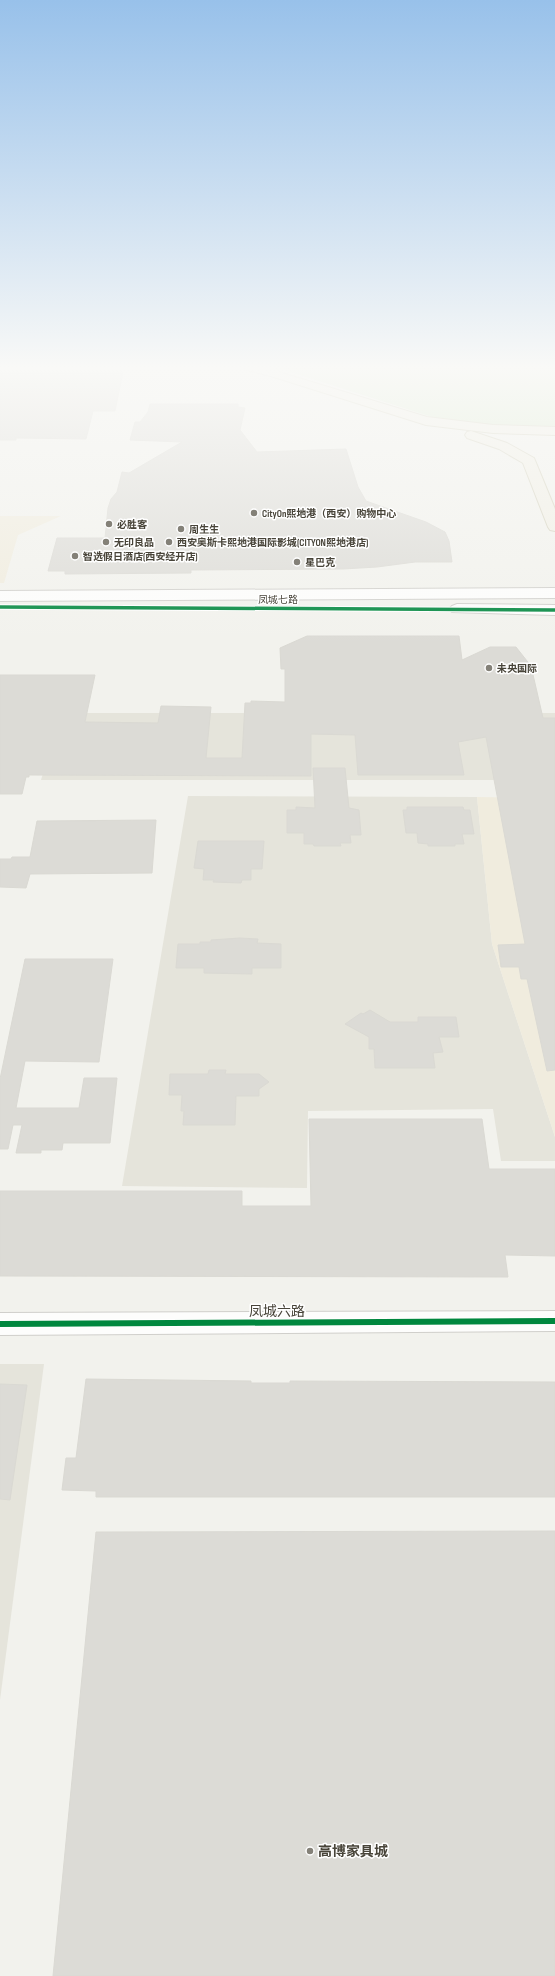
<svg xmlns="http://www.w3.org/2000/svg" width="555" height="1976" font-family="'Sofia Sans Condensed','Noto Sans SC',sans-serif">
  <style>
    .residential { fill: #e5e4db }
    .commercial { fill: #f0ecde }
    .green { fill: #dbebcf }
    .building { fill: #dcdbd6; stroke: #dad9d3 }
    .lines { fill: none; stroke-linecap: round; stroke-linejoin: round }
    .tertiary-casing { stroke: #d0cfcb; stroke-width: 2 }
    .secondary-casing { stroke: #d0cfc4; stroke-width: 2 }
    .primary-casing { stroke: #d3d0bc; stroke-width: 2 }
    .tertiary { fill: #fdfdfc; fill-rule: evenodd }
    .secondary { fill: #f6f6f0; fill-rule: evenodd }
    .primary { fill: #f1efe5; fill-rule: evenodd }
    .cycleway-far1-casing { stroke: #fff; stroke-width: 5.5 }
    .cycleway-casing { stroke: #fff; stroke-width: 8 }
    .cycleway-far1 { stroke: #00873e; stroke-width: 3.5 }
    .cycleway { stroke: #00873e; stroke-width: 6 }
    .poi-dot { fill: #848178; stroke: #fff; stroke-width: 1.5 }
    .labels { text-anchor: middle; stroke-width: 3; stroke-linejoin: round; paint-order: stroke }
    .far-poi-label { font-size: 10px; font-weight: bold; fill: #484439; stroke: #fff; text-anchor: start }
    .far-street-label { font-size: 10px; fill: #484439; stroke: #fff }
    .near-street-label { font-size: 14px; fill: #484439; stroke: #fff }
    .near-poi-label { font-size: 14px; font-weight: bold; fill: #484439; stroke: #fff; text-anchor: start }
  </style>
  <rect width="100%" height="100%" fill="#f2f2ed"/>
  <g class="residential">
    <path d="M87,713H555V780H41L52,743H81Z"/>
    <path d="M188,796L477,797L492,944L555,1137V1161H501L493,1109L308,1111L307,1188L122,1186Z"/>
    <path d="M0,1364H44L0,1700Z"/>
  </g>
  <g class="commercial">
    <path d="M0,516H61L18,535L4,583H0Z"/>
    <path d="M477,797L555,798V1137L492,944Z"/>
  </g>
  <path class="green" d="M278,368H555V426L513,427L470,423L435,418Z"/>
  <g class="building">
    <path d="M0,372H123L115,411H93L86,439L16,438V440H0Z"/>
    <path d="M150,404H238V407L245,408L240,430L257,452L346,449L358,487L366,501L426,522L445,532L449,541L452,562H415L377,567L343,569L191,570V573L65,574V571H48L57,538H105L108,508L111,499L117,492L122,472L129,473L182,442L130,440L135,422H140L148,412Z"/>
    <path d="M307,636H459L462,660L490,647H516L531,666L543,718H555V1070L547,1071L527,979H521L519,967H501L498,945L525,944L486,737L458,742L464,775H358L355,735L311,734V776L29,775V777H26L22,794H0V675H95L85,722L158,723L161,706L211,707L206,758H242L245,703H251V701L285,702V669H281L280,648Z"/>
    <path d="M313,768H345L349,808L359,810L361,835H350L351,843H340L341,846H314L313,844H304V833H287V810H296V807L315,808Z"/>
    <path d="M407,807H463L464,810H470L474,834H462L464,844H455V846H428V844L418,843L417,833H406L403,810H407Z"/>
    <path d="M156,820L152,873L30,874L26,888L0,887V859H11L12,857H30L37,821Z"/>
    <path d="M198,841H264L262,869H251V880H242L241,883L213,882L214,880H203L204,869L194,868Z"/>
    <path d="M240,938L258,939L257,943L281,944V968H252V974L204,973V968H176L178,944H200V942H211V940Z"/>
    <path d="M25,959H113L99,1062L25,1061L16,1108H79L84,1078H117L110,1143H63L62,1150H41V1153H16L22,1125H13L8,1149H0V1079Z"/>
    <path d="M370,1010L390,1022H418V1017H456L459,1037H439L443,1052L433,1053L435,1068H375L374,1049H369V1037L345,1024L361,1013L363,1014Z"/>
    <path d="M209,1070H226L225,1074H259L269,1082L259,1089V1096H236L235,1125H183L184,1111H181L182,1095H169L170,1074H208Z"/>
    <path d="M309,1119H482L489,1169H555V1256L505,1255L508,1277L0,1276V1191H242V1206H311Z"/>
    <path d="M86,1379L251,1381V1383H290V1381L555,1382V1497H96V1491L62,1490L66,1458H76Z"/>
    <path d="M0,1384L27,1385L10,1500L0,1499Z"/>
    <path d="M555,1531V1976H53L96,1532Z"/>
  </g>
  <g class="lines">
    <defs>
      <g id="tertiary">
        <path d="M555,588V598L0,601V591Z"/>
        <path d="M457,604L555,605V615L452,612L449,609L452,606Z"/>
        <path d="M555,1311V1331L0,1335V1313Z"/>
      </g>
      <path id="secondary" d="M245,368H263L282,373L284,375L278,378L247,370Z"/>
      <g id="primary">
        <path d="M262,368H274L282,373L427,417L493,425L555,427V435L493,433L426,425L274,377L263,370Z"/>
        <path d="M471,431L507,443L534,458L555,509V531L550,530L548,527L523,463L499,449L467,438L465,435L467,432Z"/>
      </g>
    </defs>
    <use href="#tertiary" class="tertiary-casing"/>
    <use href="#secondary" class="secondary-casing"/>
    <use href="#primary" class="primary-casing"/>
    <use href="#tertiary" class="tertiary"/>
    <use href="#secondary" class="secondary"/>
    <use href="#primary" class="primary"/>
    <defs>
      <path id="cycleway-far1" d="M0,607L555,610"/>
      <path id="cycleway" d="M0,1324L555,1321"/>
    </defs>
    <use href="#cycleway-far1" class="cycleway-far1-casing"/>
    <use href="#cycleway" class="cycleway-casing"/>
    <use href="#cycleway-far1" class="cycleway-far1"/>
    <use href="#cycleway" class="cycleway"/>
  </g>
  <linearGradient id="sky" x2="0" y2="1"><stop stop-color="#98c1ea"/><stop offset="0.57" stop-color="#f9f9f7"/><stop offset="1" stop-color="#f9f9f7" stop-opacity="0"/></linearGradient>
  <rect width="555" height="644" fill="url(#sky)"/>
  <g class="poi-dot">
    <circle cx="254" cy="513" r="4"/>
    <circle cx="109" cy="524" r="4"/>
    <circle cx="181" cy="529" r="4"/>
    <circle cx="106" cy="542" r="4"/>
    <circle cx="169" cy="542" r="4"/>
    <circle cx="75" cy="556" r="4"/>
    <circle cx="297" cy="562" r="4"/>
    <circle cx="489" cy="668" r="4"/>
    <circle cx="310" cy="1851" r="4"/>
  </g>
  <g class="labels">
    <g class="far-poi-label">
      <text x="262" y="517">CityOn熙地港（西安）购物中心</text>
      <text x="117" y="528">必胜客</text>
      <text x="189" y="533">周生生</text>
      <text x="114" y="546">无印良品</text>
      <text x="177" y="546">西安奥斯卡熙地港国际影城(CITYON熙地港店)</text>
      <text x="83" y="560">智选假日酒店(西安经开店)</text>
      <text x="305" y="566">星巴克</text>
      <text x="497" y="672">未央国际</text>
    </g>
    <g class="far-street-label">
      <text x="278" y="603">凤城七路</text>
    </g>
    <g class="near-street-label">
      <text x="277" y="1316">凤城六路</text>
    </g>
    <g class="near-poi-label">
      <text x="318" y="1856">高博家具城</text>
    </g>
  </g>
</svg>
